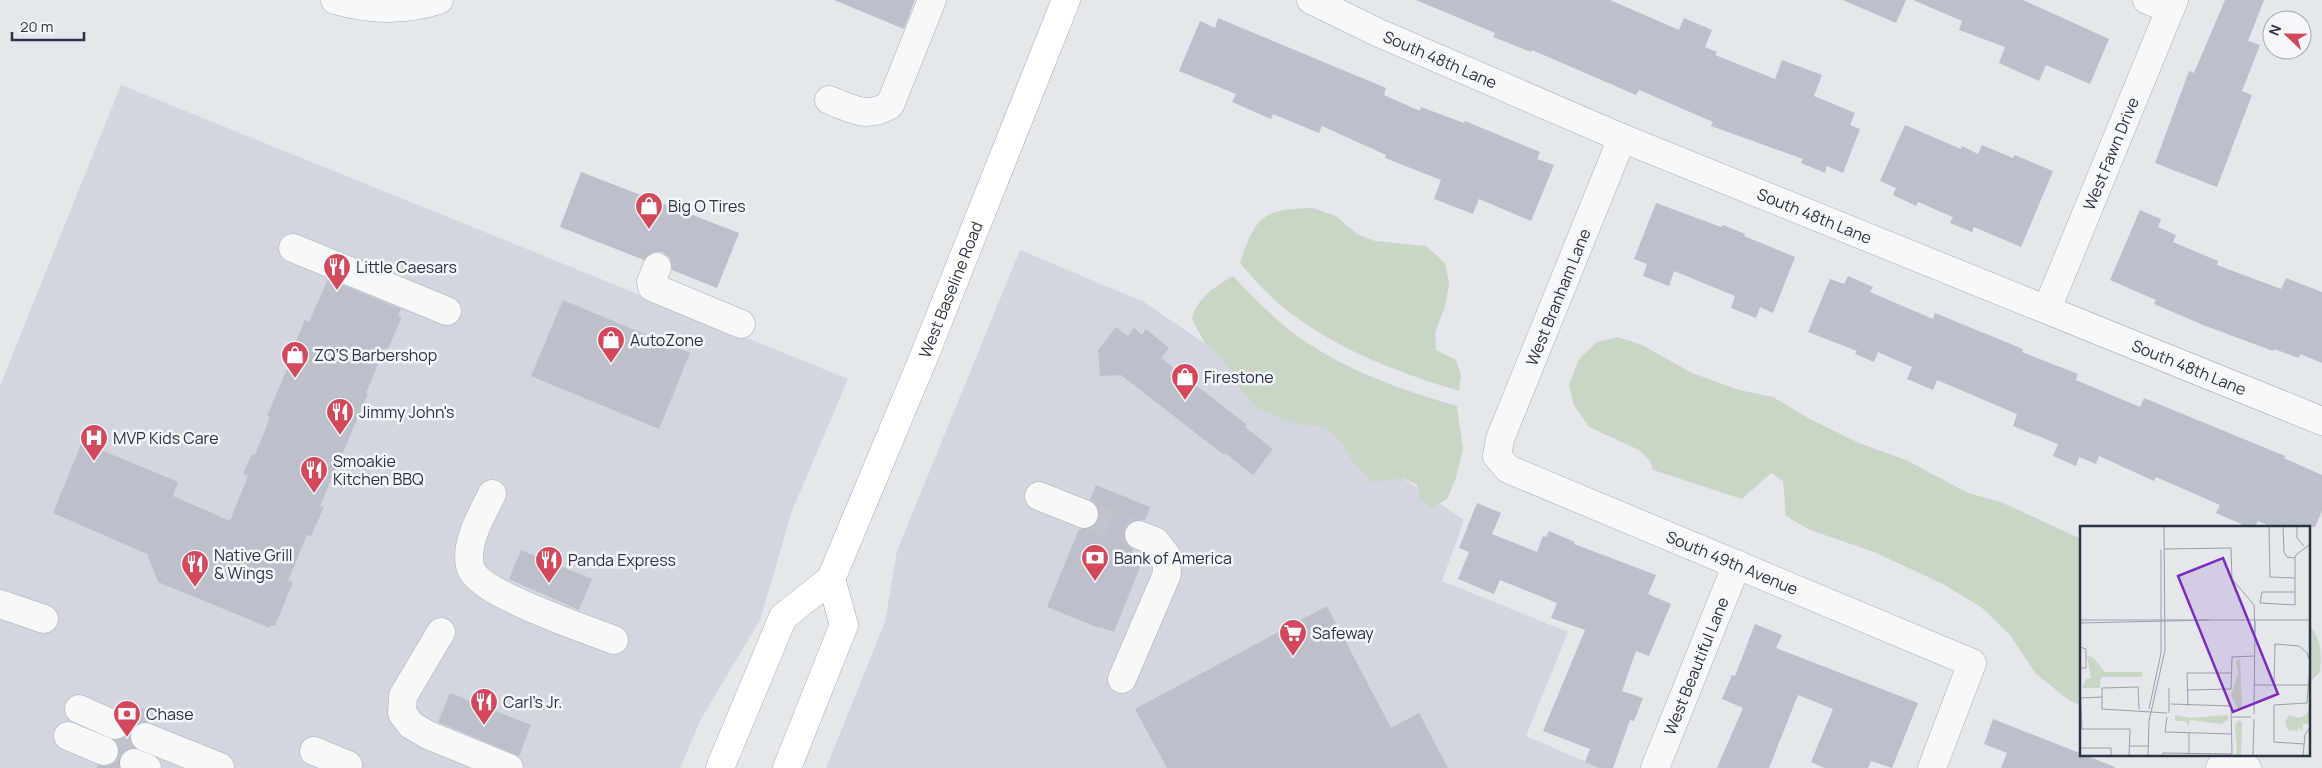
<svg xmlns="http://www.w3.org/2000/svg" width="2322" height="768" font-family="Manrope,sans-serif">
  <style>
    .built { fill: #d2d6de }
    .green { fill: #c9d6c5 }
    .building { fill: #bbc0ca }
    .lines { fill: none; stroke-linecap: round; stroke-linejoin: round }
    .minor-tunnel { stroke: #bfc3cb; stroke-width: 28; stroke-dasharray: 28 14; stroke-linecap: butt }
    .minor-casing { stroke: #a9aeb7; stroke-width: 29 }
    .major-casing { stroke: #a3abb8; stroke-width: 29 }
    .minor { stroke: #f7f8fa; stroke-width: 28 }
    .major { stroke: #fff; stroke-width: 28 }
    .labels { text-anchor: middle; stroke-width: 5; stroke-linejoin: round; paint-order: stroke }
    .street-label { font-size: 16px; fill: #2b3445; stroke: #f4f6f9 }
    .poi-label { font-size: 16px; fill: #2b3445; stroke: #f4f6f9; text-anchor: start }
    .inset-road { fill: none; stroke: #9a9fa9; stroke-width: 1 }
    .view { fill: #7b2cbf; fill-opacity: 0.15; stroke: #7b2cbf; stroke-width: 2.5 }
    .inset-edge { fill: none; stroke: #2b3445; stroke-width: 2.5 }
  </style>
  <rect width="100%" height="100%" fill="#e4e7ec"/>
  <g class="built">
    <path d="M121,85L848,379L792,511L760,620L701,719L680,768H0V386Z"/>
    <path d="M1020,250L1144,302L1464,520L1442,581L1568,632L1526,736L1600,768H826L885,622L897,551Z"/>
  </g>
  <g class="green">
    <path d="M1313,208L1336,216L1357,234L1375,241L1426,246L1445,263L1449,284L1445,307L1435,332L1436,350L1456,360L1461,375L1459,391C1390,370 1319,343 1266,292C1257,283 1249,273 1240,263C1256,215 1263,209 1313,208Z"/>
    <path d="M1233,276C1254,298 1275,320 1300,338C1348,371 1401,390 1457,406L1463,449L1456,478L1447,499L1432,508L1421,501L1417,485L1403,478L1373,482L1354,464L1341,442L1325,426L1297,424L1257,408L1240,388L1233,372L1217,353L1204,342L1192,319C1198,297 1214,287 1233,276Z"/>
    <path d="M1618,337L1642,345L1692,373L1739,390L1773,397L1808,418L1859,443L1906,460L1968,493L2001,502L2081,539V705L2070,701L2036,674L2010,635L1981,607L1941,583L1874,552L1810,530L1786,516L1783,481L1771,473L1742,499L1653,470L1650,461L1639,450L1589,427L1574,405L1569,385L1579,359L1597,342Z"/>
    <path d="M2308,623C2321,638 2322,653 2320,672L2308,684Z"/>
  </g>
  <g class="building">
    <path d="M834,0H915L904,29Z"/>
    <path d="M1416,0H1610L1679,30L1684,18L1712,30L1705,47L1717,52L1715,55L1775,79L1782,60L1822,75L1814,96L1855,113L1850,125L1860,129L1843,173L1827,166L1825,173L1801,163L1803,159L1711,126L1713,122L1639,90L1636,95L1532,50L1531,52L1493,37L1495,33Z"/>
    <path d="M1843,0H1906L1896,23Z"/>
    <path d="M1913,0H2023L2109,39L2090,84L2046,65L2039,81L1999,63L2005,47L1959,30L1962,21Z"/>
    <path d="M2225,0H2264L2248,41L2260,45L2242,91L2252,95L2217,187L2155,163L2189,71L2194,73Z"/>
    <path d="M1218,18L1386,88L1384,95L1420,111L1421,107L1464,123L1465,121L1540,152L1537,159L1554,165L1531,221L1479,199L1473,214L1434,199L1441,180L1385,158L1386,155L1322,126L1319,133L1273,114L1271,119L1232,102L1236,94L1179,71L1200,21L1215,28Z"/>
    <path d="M1905,125L1961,149L1962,146L1978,154L1982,145L2013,158L2015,155L2053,171L2021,247L1974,227L1972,232L1950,223L1953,217L1918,202L1916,206L1893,195L1896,188L1880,181Z"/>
    <path d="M581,172L739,233L717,288L672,270L670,258L662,252H654L644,260L560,227Z"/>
    <path d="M1656,203L1721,227L1723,225L1745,234L1744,236L1795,257L1773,313L1760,307L1756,318L1731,308L1735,296L1674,271L1669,286L1643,276L1647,264L1634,259Z"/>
    <path d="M2140,210L2161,219L2158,227L2176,235L2173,242L2218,261L2217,265L2281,289L2286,278L2322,292V363L2300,354L2299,358L2274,349L2273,351L2203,325L2154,304L2156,300L2110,280Z"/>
    <path d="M1848,276L1873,287L1870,292L1933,319L1935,313L2023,349L2022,352L2078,374L2076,380L2140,407L2144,398L2285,456L2284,458L2322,475V511L2315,527H2272L2258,521L2255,527H2248L2216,513L2220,505L2156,477L2154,481L2099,456L2096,464L2079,457L2076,466L2053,456L2058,444L2013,426L2017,414L1937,380L1933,390L1907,379L1912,367L1878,352L1874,362L1855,354L1857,351L1808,332L1830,279L1844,284Z"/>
    <path d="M328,279L401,309L398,316L402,317L388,349L385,348L366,393L368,394L320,506L324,507L311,536L307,535L288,581L293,582L275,626L271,625L270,628L158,582L147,554L53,513L82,442L178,482L173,496L230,521L248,476L243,474L252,454L255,455L270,417L267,416L292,357L290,356L305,320L309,322Z"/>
    <path d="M563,300L690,353L659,429L531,376Z"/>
    <path d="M1116,327L1128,336L1134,328L1142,335L1146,329L1169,348L1161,358L1247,425L1245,427L1273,449L1253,475L1225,453L1224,455L1121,375L1100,376L1098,350Z"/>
    <path d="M1096,485L1150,507L1145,520H1137L1129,523L1124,530V538L1127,545L1133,549L1132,552L1144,557L1114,632L1100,627L1099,628L1047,607L1079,529H1087L1093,527L1099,519V511L1096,504L1090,500Z"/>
    <path d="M1477,503L1501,513L1492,534L1537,552L1543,536L1546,537L1549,531L1575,542L1574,544L1656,575L1648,594L1671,604L1649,656L1636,651L1622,691L1643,698L1634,721L1630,720L1613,768H1599L1585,762L1590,749L1543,731L1585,630L1551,618L1557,603L1500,580L1494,594L1458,579L1469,552L1459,548Z"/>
    <path d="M521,550L592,579L579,610L509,579Z"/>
    <path d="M1327,606L1391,728L1419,713L1448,768H1167L1135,709Z"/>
    <path d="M1755,624L1782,635L1776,648L1918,703L1892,768L1871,761L1868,768H1825L1811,762L1833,709L1798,695L1769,768H1717L1743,708L1722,699L1732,675L1735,676Z"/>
    <path d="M450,693L531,725L519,756L438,722Z"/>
    <path d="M122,709L151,722H142L135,725L131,731L130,740L134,748L125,751L120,757V768H97L98,765L106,766L114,763L118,757L120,749L115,740L124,738L129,731L130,723Z"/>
    <path d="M1993,719L2115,767L2114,768H2001L2007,753L1984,744Z"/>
  </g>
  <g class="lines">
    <g class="minor-tunnel">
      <path d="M1084,514L1139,535"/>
      <path d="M120,714L149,726"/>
      <path d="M110,739L139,751"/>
    </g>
    <defs>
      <g id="minor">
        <path d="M335,0C370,10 405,11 439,0"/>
        <path id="s1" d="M1311,0L1379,33L1622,138L2322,421"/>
        <path d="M2147,0L2170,9"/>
        <path d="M829,100C853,109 866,119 890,105L932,0"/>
        <path id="s2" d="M1622,138L1500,439L1497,456L1508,469L1972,663L1932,768"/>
        <path d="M293,248L447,311"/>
        <path d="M657,267L651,282L652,287L741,324"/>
        <path id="s3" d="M2047,309L2174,0"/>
        <path d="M492,494C482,515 465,541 470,566C476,593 586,629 614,640"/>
        <path d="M1039,496L1084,514"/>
        <path d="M0,604L44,619"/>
        <path d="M441,632L403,696L402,713L411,725L428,735L509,768"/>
        <path d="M1122,679L1167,574L1166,555L1155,541L1139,535"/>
        <path d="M79,709L115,725"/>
        <path d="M68,736L104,751"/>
        <path d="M145,737L220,767"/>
        <path d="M314,751L348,765"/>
        <path d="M134,763L147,768"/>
        <path id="s4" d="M1655,768L1737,564"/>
        <path d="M2220,768L2223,764L2240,765L2247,768"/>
      </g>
      <g id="major">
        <path id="s5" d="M720,768L783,617L831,579L925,354L1066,0"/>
        <path d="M787,768L844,625L831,579"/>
      </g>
    </defs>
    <use href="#minor" class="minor-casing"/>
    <use href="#major" class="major-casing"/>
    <use href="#minor" class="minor"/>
    <use href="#major" class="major"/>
  </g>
  <defs>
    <symbol id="shop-pin" viewBox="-11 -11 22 30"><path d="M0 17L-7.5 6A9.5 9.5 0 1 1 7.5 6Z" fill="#d1495b" stroke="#f4f6f9"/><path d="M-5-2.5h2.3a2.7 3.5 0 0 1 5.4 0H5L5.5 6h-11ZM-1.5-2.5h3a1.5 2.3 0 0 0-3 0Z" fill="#fff"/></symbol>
    <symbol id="restaurant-pin" viewBox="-11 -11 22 30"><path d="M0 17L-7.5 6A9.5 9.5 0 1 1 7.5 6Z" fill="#d1495b" stroke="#f4f6f9"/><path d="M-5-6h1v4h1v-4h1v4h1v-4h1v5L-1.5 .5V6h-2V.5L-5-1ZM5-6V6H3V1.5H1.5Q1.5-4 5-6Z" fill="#fff"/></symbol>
    <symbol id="hospital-pin" viewBox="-11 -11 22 30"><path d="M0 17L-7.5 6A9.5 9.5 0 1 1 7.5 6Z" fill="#d1495b" stroke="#f4f6f9"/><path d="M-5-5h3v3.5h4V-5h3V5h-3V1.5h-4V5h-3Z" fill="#fff"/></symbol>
    <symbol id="bank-pin" viewBox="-11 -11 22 30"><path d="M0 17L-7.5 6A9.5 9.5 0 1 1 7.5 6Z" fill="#d1495b" stroke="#f4f6f9"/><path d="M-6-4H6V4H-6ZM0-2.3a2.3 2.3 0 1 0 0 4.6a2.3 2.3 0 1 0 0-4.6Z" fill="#fff"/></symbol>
    <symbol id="supermarket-pin" viewBox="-11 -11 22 30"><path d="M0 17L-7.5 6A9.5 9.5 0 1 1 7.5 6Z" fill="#d1495b" stroke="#f4f6f9"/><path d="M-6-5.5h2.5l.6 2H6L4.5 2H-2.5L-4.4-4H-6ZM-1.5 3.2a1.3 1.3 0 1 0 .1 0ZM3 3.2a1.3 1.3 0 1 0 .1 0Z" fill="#fff"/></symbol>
  </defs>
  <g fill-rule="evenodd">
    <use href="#shop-pin" x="633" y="190" width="32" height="43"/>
    <use href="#restaurant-pin" x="321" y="251" width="32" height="43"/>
    <use href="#shop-pin" x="595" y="324" width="32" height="43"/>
    <use href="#shop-pin" x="279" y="339" width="32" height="43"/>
    <use href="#shop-pin" x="1169" y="361" width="32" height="43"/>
    <use href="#restaurant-pin" x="324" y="396" width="32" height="43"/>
    <use href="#hospital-pin" x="78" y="422" width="32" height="43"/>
    <use href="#restaurant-pin" x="298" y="454" width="32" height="43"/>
    <use href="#bank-pin" x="1079" y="542" width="32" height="43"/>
    <use href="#restaurant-pin" x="533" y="544" width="32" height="43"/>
    <use href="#restaurant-pin" x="179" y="548" width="32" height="43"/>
    <use href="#supermarket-pin" x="1277" y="617" width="32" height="43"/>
    <use href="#restaurant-pin" x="468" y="686" width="32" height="43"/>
    <use href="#bank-pin" x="111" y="698" width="32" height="43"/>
  </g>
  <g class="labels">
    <g class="street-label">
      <text dy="6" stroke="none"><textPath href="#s1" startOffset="142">South 48th Lane</textPath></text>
      <text dy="6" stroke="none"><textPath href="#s3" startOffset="168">West Fawn Drive</textPath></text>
      <text dy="6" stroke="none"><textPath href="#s1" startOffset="548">South 48th Lane</textPath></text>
      <text dy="6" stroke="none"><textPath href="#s5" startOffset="538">West Baseline Road</textPath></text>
      <text transform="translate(1558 297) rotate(-68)" y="6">West Branham Lane</text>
      <text dy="6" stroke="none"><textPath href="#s1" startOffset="952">South 48th Lane</textPath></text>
      <text dy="6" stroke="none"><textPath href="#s2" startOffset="602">South 49th Avenue</textPath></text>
      <text dy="6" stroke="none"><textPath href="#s4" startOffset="110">West Beautiful Lane</textPath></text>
    </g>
    <g class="poi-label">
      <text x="668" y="212">Big O Tires</text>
      <text x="356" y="273">Little Caesars</text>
      <text x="630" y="346">AutoZone</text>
      <text x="314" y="361">ZQ’S Barbershop</text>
      <text x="1204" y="383">Firestone</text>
      <text x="359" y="418">Jimmy John's</text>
      <text x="113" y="444">MVP Kids Care</text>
      <text x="333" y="467">Smoakie<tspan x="333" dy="18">Kitchen BBQ</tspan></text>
      <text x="214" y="561">Native Grill<tspan x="214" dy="18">&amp; Wings</tspan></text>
      <text x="1114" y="564">Bank of America</text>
      <text x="568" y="566">Panda Express</text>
      <text x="1312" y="639">Safeway</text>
      <text x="503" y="708">Carl's Jr.</text>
      <text x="146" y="720">Chase</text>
    </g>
  </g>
  <g transform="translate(2080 526)">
    <rect width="230" height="230" fill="#e4e7ec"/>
    <path d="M7,130L13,131L25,146H62V151H21L20,162H2L6,153L11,152ZM160,133L162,181L159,184L151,170L158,147L156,135ZM230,181V198H223L222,205L219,201L218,205L208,204L205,196L209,189L219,192L226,189ZM95,189L110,192L148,189L149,193L141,198L110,194L108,200L106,195H95ZM159,194L162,197L161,230H154L157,225L155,199Z" fill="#c9d6c5"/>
    <path class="inset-road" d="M189,0L190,51L215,52M203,0L204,26L207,31L215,32M217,0V12L224,20M84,23L151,22L152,53L174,79L175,107M215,66H182L180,77L215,79V32L216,29L230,18M0,94H230M0,97L129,94M0,121L6,123V142H0M174,159H229M194,159L195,118L219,120L227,127L230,136M0,162L2,203M108,164L151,163L152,131L174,130M1,172L22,171M108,180L107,147H151M59,183L58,161L22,162V183L87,187M69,183L81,127V24M89,187V162M174,188L175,95M87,191L85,206L152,208M152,191H171M0,203H50L49,230M224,218L194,216V179L227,177L230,140M50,220H68M0,222H31V230M109,227V206M68,230L69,195L85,124L84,0M83,230V227L152,228L151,180L91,178M173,230L174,193M223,230L225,209L230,201"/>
    <path class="view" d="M143,32L198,168L153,186L98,50Z"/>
    <rect width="230" height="230" class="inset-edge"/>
  </g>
  <g transform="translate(2287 35) rotate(292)"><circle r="24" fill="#f4f6f9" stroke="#a4a8b1"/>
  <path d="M0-4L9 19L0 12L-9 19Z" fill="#d1495b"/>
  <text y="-8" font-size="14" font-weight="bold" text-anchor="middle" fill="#2b3445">N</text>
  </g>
  <path d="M12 32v8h72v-8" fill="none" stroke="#2b3445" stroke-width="2.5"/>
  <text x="20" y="32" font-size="15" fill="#2b3445" stroke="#f4f6f9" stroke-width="4" paint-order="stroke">20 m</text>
</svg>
